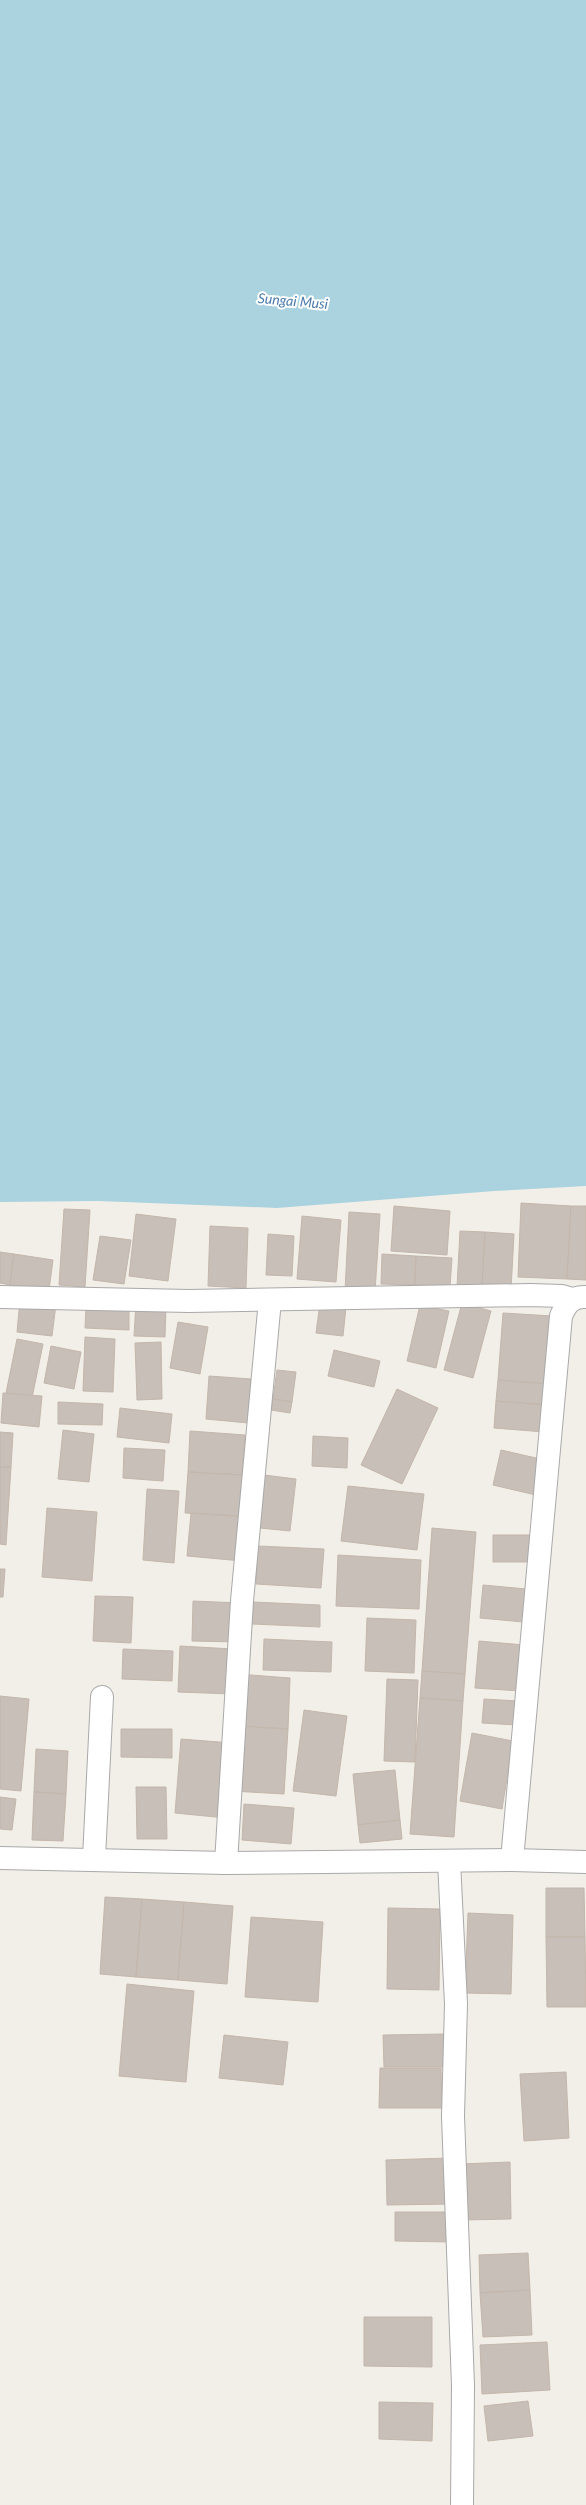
<svg xmlns="http://www.w3.org/2000/svg" width="586" height="2505" font-family="Lato,sans-serif">
  <style>
    .water { fill: #aad3df }
    .building { fill: #c7bfb8; stroke: #c4b6ab }
    .lines { fill: none; stroke-linecap: round; stroke-linejoin: round }
    .minor-casing { stroke: #a9a9a9; stroke-width: 24 }
    .minor { stroke: #fff; stroke-width: 22 }
    .labels { text-anchor: middle; stroke-width: 4; stroke-linejoin: round; paint-order: stroke }
    .water-label { font-size: 14px; font-style: italic; fill: #4a7aab; stroke: #fff }
  </style>
  <rect width="100%" height="100%" fill="#f2efe9"/>
  <path class="water" d="M0,0H586V1186L494,1191L277,1208L99,1201L0,1202Z"/>
  <g class="building">
    <path d="M521,1203L571,1206L567,1279L518,1277Z"/>
    <path d="M394,1206L450,1211L447,1255L391,1251Z"/>
    <path d="M571,1206H586V1280L567,1279Z"/>
    <path d="M64,1209L90,1210L85,1287L59,1285Z"/>
    <path d="M349,1212L380,1214L375,1292L345,1291Z"/>
    <path d="M136,1214L176,1219L168,1281L129,1276Z"/>
    <path d="M302,1216L341,1220L336,1282L297,1279Z"/>
    <path d="M210,1226L248,1228L246,1288L208,1286Z"/>
    <path d="M460,1231L485,1232L482,1288L457,1287Z"/>
    <path d="M485,1232L514,1234L511,1290L482,1288Z"/>
    <path d="M268,1234L294,1236L292,1276L266,1275Z"/>
    <path d="M100,1236L131,1240L124,1284L93,1280Z"/>
    <path d="M0,1252L14,1254L10,1285L0,1283Z"/>
    <path d="M14,1254L53,1260L49,1290L10,1285Z"/>
    <path d="M382,1254L416,1256L415,1285L381,1284Z"/>
    <path d="M416,1256L452,1258L450,1287L415,1285Z"/>
    <path d="M20,1300L56,1304L52,1336L17,1332Z"/>
    <path d="M136,1303L166,1305L165,1337L134,1336Z"/>
    <path d="M320,1303L346,1307L343,1336L316,1333Z"/>
    <path d="M462,1303L491,1311L473,1378L444,1370Z"/>
    <path d="M420,1305L449,1311L436,1368L407,1361Z"/>
    <path d="M86,1308L129,1309V1330L85,1328Z"/>
    <path d="M503,1313L552,1316L547,1384L498,1380Z"/>
    <path d="M178,1322L208,1327L200,1374L170,1368Z"/>
    <path d="M85,1337L115,1339L113,1392L83,1391Z"/>
    <path d="M17,1339L43,1344L32,1398L6,1393Z"/>
    <path d="M161,1342L162,1399L137,1400L135,1343Z"/>
    <path d="M51,1346L81,1352L74,1389L44,1383Z"/>
    <path d="M334,1350L380,1361L374,1387L328,1376Z"/>
    <path d="M277,1370L296,1372L292,1402L273,1399Z"/>
    <path d="M209,1376L251,1379L248,1423L206,1419Z"/>
    <path d="M498,1380L547,1384L546,1405L496,1401Z"/>
    <path d="M397,1389L438,1408L402,1484L361,1465Z"/>
    <path d="M3,1393L42,1396L39,1427L1,1423Z"/>
    <path d="M273,1399L292,1402L290,1413L271,1410Z"/>
    <path d="M496,1401L546,1405L544,1432L494,1428Z"/>
    <path d="M58,1402L103,1404L102,1425L58,1424Z"/>
    <path d="M120,1408L172,1414L169,1443L117,1437Z"/>
    <path d="M63,1430L94,1434L89,1482L58,1479Z"/>
    <path d="M190,1431L245,1435L242,1475L188,1472Z"/>
    <path d="M0,1432L13,1433L11,1467H0Z"/>
    <path d="M313,1436L348,1438L347,1468L312,1466Z"/>
    <path d="M124,1448L165,1450L163,1481L123,1478Z"/>
    <path d="M501,1450L549,1461L540,1496L493,1485Z"/>
    <path d="M0,1467H11L6,1545L0,1544Z"/>
    <path d="M188,1472L242,1475L240,1516L185,1513Z"/>
    <path d="M256,1474L296,1479L290,1531L250,1527Z"/>
    <path d="M348,1486L424,1494L417,1550L341,1541Z"/>
    <path d="M147,1489L179,1491L174,1563L143,1560Z"/>
    <path d="M47,1508L97,1512L92,1581L42,1577Z"/>
    <path d="M191,1513L245,1517L242,1561L187,1556Z"/>
    <path d="M432,1528L476,1532L465,1674L422,1671Z"/>
    <rect x="493" y="1535" width="42" height="27"/>
    <path d="M258,1546L324,1549L321,1588L256,1584Z"/>
    <path d="M338,1555L421,1560L419,1609L336,1606Z"/>
    <path d="M0,1569H5L3,1597H0Z"/>
    <path d="M483,1585L537,1590L534,1623L480,1618Z"/>
    <path d="M95,1596L133,1597L131,1643L93,1641Z"/>
    <path d="M193,1601L240,1603L238,1642L192,1641Z"/>
    <path d="M253,1602L320,1605V1627L252,1624Z"/>
    <path d="M367,1618L416,1620L414,1673L365,1671Z"/>
    <path d="M264,1639L332,1642L331,1672L263,1670Z"/>
    <path d="M479,1641L524,1645L520,1691L475,1688Z"/>
    <path d="M180,1646L233,1649L232,1694L178,1692Z"/>
    <path d="M123,1649L173,1651L172,1681L122,1679Z"/>
    <path d="M422,1671L465,1674L463,1701L420,1698Z"/>
    <path d="M238,1674L290,1678L288,1729L236,1726Z"/>
    <path d="M387,1679L418,1680L415,1762L384,1761Z"/>
    <path d="M0,1696L29,1699L21,1791L0,1789Z"/>
    <path d="M420,1698L463,1701L454,1837L410,1834Z"/>
    <path d="M484,1699L518,1701L517,1725L482,1723Z"/>
    <path d="M304,1710L347,1716L336,1796L293,1791Z"/>
    <path d="M236,1726L288,1729L284,1794L232,1791Z"/>
    <path d="M121,1729H172V1758L121,1757Z"/>
    <path d="M472,1733L513,1741L502,1809L460,1801Z"/>
    <path d="M181,1739L232,1743L226,1818L175,1813Z"/>
    <path d="M36,1749L68,1751L66,1794L34,1792Z"/>
    <path d="M395,1770L400,1820L358,1825L353,1774Z"/>
    <path d="M136,1787H166L167,1839H137Z"/>
    <path d="M34,1792L66,1794L63,1841L32,1840Z"/>
    <path d="M0,1797L16,1799L12,1830L0,1829Z"/>
    <path d="M244,1804L294,1808L291,1844L242,1840Z"/>
    <path d="M400,1820L402,1839L360,1843L358,1825Z"/>
    <path d="M546,1888H584L585,1937H546Z"/>
    <path d="M105,1897L142,1899L136,1977L100,1974Z"/>
    <path d="M142,1899L184,1902L178,1980L136,1977Z"/>
    <path d="M184,1902L233,1906L227,1984L178,1980Z"/>
    <path d="M388,1908L440,1909L439,1990L387,1989Z"/>
    <path d="M468,1913L513,1915L511,1994L465,1993Z"/>
    <path d="M251,1917L323,1922L318,2002L245,1997Z"/>
    <path d="M546,1937H585L586,2007H547Z"/>
    <path d="M127,1984L194,1991L186,2082L119,2076Z"/>
    <path d="M444,2034V2067H384L383,2035Z"/>
    <path d="M224,2035L288,2042L283,2085L219,2078Z"/>
    <path d="M380,2068H441L442,2108H379Z"/>
    <path d="M566,2072L569,2138L524,2141L520,2074Z"/>
    <path d="M449,2158L451,2204L387,2205L386,2160Z"/>
    <path d="M510,2162L511,2219L463,2220L461,2164Z"/>
    <path d="M395,2212H451V2242L395,2241Z"/>
    <path d="M528,2253L530,2290L480,2293L479,2255Z"/>
    <path d="M530,2290L532,2335L483,2337L480,2293Z"/>
    <path d="M364,2317H432V2367L364,2366Z"/>
    <path d="M547,2342L550,2390L482,2394L480,2345Z"/>
    <path d="M528,2401L533,2436L488,2441L484,2406Z"/>
    <path d="M379,2402L433,2403L432,2441L379,2439Z"/>
  </g>
  <g class="lines">
    <defs>
      <g id="minor">
        <path d="M0,1297L189,1301L530,1295L562,1296L572,1299"/>
        <path d="M0,1858L226,1863L512,1860L586,1862"/>
        <path d="M94,1858L102,1697"/>
        <path d="M512,1860L561,1316C566,1304 572,1296 586,1297"/>
        <path d="M449,1861L456,2004L453,2116L463,2385L462,2505"/>
        <path d="M226,1863L242,1601L270,1300"/>
      </g>
    </defs>
    <use href="#minor" class="minor-casing"/>
    <use href="#minor" class="minor"/>
  </g>
  <g class="labels">
    <g class="water-label">
      <text transform="translate(293 301) rotate(5)" y="5">Sungai Musi</text>
    </g>
  </g>
</svg>
